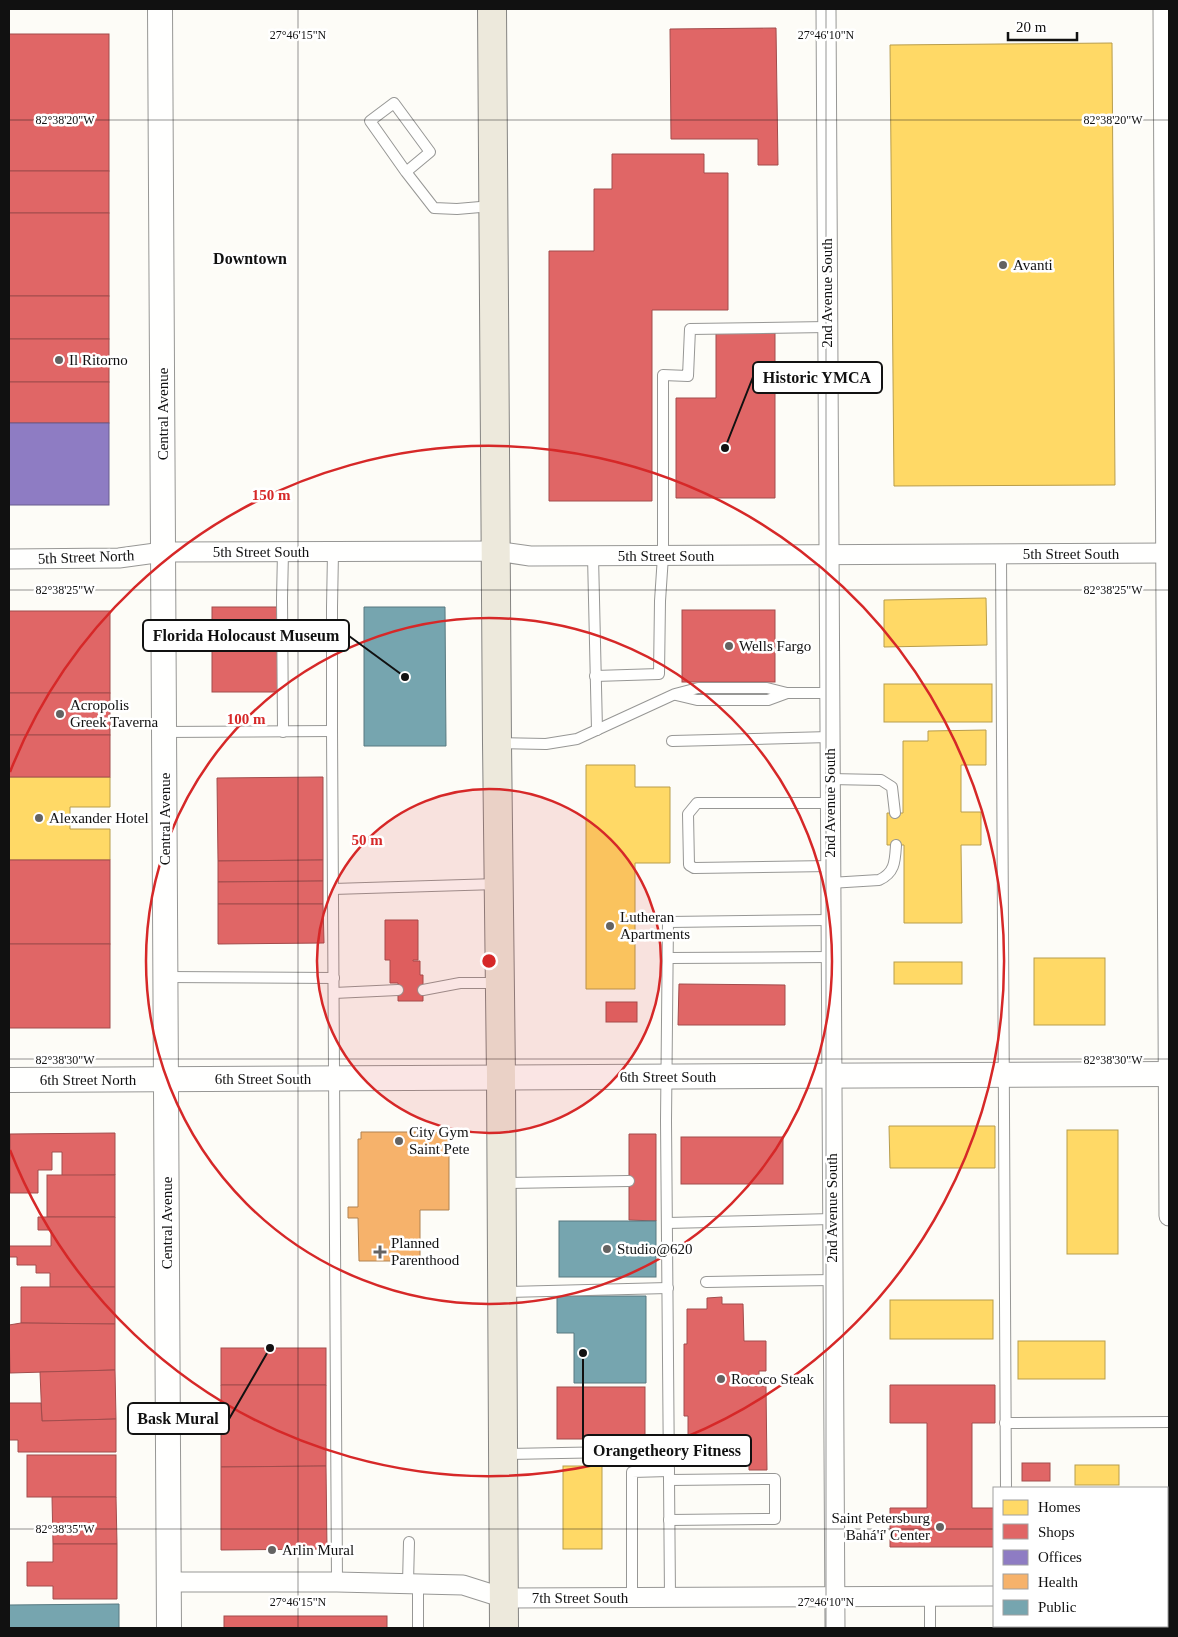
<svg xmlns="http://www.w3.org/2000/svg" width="1178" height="1637" font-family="Georgia,serif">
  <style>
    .homes { fill: #ffd966; stroke: #b89d4c }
    .shops { fill: #e06666; stroke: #a24c4c }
    .offices { fill: #8e7cc3; stroke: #685c8e }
    .health { fill: #f6b26b; stroke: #b18250 }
    .public { fill: #76a5af; stroke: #587980 }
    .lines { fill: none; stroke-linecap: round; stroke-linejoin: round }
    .service-casing { stroke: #979795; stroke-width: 12 }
    .minor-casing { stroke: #979795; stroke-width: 21 }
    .tertiary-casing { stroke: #979795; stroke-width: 26 }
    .primary-casing { stroke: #858482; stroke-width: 30 }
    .service { stroke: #fffffe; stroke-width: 10 }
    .minor { stroke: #fffffe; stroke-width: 19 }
    .tertiary { stroke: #fffffe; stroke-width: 24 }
    .primary { stroke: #ede9dc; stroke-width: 28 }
    .ticks { fill: none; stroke: #111; stroke-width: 1; stroke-opacity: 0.45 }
    .ring { fill: none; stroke: #d62828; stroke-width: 2.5 }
    .poi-dot { fill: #646362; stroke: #fff; stroke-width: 2 }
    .labels { text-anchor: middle; stroke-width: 5; stroke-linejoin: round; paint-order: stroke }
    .poi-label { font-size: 15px; fill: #111; stroke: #fff; text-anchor: start }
    .street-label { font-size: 15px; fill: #111; stroke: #fff }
    .neighbourhood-label { font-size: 16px; font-weight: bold; fill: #111; stroke: #fff }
    .ticks-label { font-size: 12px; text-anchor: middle; fill: #111; stroke: #fff; stroke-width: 5; stroke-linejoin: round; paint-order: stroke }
    .centre { fill: #d62828; stroke: #fff; stroke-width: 2.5 }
    .ring-label { font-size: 15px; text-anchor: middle; font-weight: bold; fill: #d62828; stroke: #fff; stroke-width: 5; stroke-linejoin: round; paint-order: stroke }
    .leader { fill: none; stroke: #111; stroke-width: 2 }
    .callout-dot { fill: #111; stroke: #fff; stroke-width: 2 }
    .callout { fill: #fff; stroke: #111; stroke-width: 2 }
    .callout-label { font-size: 16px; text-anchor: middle; font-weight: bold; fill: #111 }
  </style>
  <rect width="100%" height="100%" fill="#fdfcf7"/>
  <g class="homes">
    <path d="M1112,43L1115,485L894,486L890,45Z"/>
    <path d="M986,598L987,645L884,647V600Z"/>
    <rect x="884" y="684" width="108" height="38"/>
    <path d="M986,730V765H961V812H981V845H961L962,923H904V845H887V813H903V741H928V731Z"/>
    <path d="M586,765H635V787H670V863H635V989H586Z"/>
    <path d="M9,777H110V807H70V829H110V860H9Z"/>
    <rect x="1034" y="958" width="71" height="67"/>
    <rect x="894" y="962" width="68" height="22"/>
    <path d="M889,1126H995V1168H890Z"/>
    <rect x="1067" y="1130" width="51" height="124"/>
    <rect x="890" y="1300" width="103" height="39"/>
    <rect x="1018" y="1341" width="87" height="38"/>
    <rect x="1075" y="1465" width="44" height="20"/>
    <rect x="563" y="1466" width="39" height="83"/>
  </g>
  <g class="shops">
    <path d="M776,28L778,165H758V139H671L670,29Z"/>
    <rect x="9" y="34" width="100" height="137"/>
    <path d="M612,154H704V173H728V310H652V501H549V251H594V189H612Z"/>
    <rect x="9" y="171" width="100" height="42"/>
    <rect x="9" y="213" width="100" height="83"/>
    <rect x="9" y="296" width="100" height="43"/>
    <path d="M716,333H775V498H676V398H716Z"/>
    <rect x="9" y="339" width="100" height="43"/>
    <rect x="9" y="382" width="100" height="41"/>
    <rect x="212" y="607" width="66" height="85"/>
    <rect x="682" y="610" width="93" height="72"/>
    <rect x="9" y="611" width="101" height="82"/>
    <rect x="9" y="693" width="101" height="42"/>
    <rect x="9" y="735" width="101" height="42"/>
    <path d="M323,777V860L218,861L217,778Z"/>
    <rect x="9" y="860" width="101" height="84"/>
    <path d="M323,860V881L218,882V861Z"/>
    <path d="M323,881V904H218V882Z"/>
    <path d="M218,904H323L324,943L218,944Z"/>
    <path d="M385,920H418V960H413V961H420V975H423V1001H398V983H390V960H385Z"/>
    <rect x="9" y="944" width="101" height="84"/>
    <path d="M679,984L785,985V1025H678Z"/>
    <rect x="606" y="1002" width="31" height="20"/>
    <path d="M115,1133V1175L62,1176V1152H52V1170H38V1193H10V1134Z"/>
    <path d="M629,1134H656V1221L629,1220Z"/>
    <rect x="681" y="1137" width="102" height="47"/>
    <rect x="47" y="1175" width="68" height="42"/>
    <path d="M38,1217H115V1287H50V1273H36V1265H17V1257H9V1246H51V1230H38Z"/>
    <path d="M21,1287H115V1324L21,1323Z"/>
    <path d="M722,1297V1304H743L744,1341H766V1371H759V1386H766L767,1470H749V1460L686,1461V1448H688V1416H684V1344H687V1309H707V1298Z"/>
    <path d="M21,1323L115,1324V1370L10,1373L9,1325Z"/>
    <rect x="221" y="1348" width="105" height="37"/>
    <path d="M115,1370L116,1419L42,1421L40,1372Z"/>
    <path d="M221,1385H326V1466L221,1467Z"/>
    <path d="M890,1385H995V1423H972V1508H994V1547H890V1508H927V1423H890Z"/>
    <rect x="557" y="1387" width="88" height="52"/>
    <path d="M9,1403H41L42,1421L116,1419V1452H18V1440H9Z"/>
    <rect x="27" y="1455" width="89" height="42"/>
    <rect x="1022" y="1463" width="28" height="18"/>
    <path d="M326,1466L327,1549L221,1550V1467Z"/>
    <path d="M52,1497H116L117,1544H53Z"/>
    <path d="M53,1544H117V1599H53V1586H27V1562H53Z"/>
    <rect x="224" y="1616" width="163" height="12"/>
  </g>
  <rect class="offices" x="9" y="423" width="100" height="82"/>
  <path class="health" d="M361,1132H449V1210H420V1261H359L358,1218H348V1207H358V1139H361Z"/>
  <g class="public">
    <path d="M364,607H445L446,746H364Z"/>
    <rect x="559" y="1221" width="97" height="56"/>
    <path d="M557,1296H646V1383H574V1333H557Z"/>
    <path d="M119,1604V1628H9V1605Z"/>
  </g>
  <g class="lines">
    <defs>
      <g id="service">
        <path d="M406,172L430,152L394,103L370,121L406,172L434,208L457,209L492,206"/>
        <path d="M333,552L332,607V731L337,1582"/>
        <path d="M1001,554L1006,1488"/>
        <path d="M593,556L597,730"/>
        <path d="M595,676L659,674L660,601L663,556V375L688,376L690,329L827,327"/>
        <path d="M676,695L697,700H768L787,693H830"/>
        <path d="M164,732L332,731"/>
        <path d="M283,732L282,598L283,552"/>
        <path d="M672,741L830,737"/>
        <path d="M498,743L546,744L577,739L675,694L698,688H767L787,693"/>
        <path d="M830,779L881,780L892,787L895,813"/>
        <path d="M830,803H697L688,814L689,865L694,868L830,866"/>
        <path d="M830,883L879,880C895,873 895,861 896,845"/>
        <path d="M333,889L497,884"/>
        <path d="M668,958L831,957"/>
        <path d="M166,977L334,978"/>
        <path d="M423,990L460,983H499"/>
        <path d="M334,993L398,990"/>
        <path d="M503,1183L629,1181"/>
        <path d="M667,1223L832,1219"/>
        <path d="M706,1282L833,1280"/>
        <path d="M503,1292L668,1288"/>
        <path d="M1005,1423L1169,1422"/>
        <path d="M504,1454L669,1451"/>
        <path d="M669,1480L775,1479V1519L669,1520"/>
        <path d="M408,1583L409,1542"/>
        <path d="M418,1584V1628"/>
        <path d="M930,1596V1628"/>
        <path d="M670,1597L666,1121L668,922L830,920"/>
        <path d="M632,1598V1472L669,1471"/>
        <path d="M1007,1626V1628"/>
      </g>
      <g id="minor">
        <path d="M826,9L835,1628"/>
        <path d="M1163,9L1169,1216"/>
        <path d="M9,559L119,558L163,552L496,551L530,556L1169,553"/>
        <path d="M169,1582H337L463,1585L504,1598L994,1596"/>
        <path d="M1167,1595H1169"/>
      </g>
      <g id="tertiary">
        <path d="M160,9L169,1628"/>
        <path d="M9,1080L1169,1074"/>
      </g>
      <path id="primary" d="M492,9L497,743L501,1077L504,1628"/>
    </defs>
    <use href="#service" class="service-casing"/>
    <use href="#minor" class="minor-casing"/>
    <use href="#tertiary" class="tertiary-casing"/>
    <use href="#primary" class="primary-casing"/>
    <use href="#service" class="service"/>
    <use href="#minor" class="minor"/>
    <use href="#tertiary" class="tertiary"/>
    <use href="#primary" class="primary"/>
  </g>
  <path class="ticks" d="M298,9V1628M826,9V1628M9,120H1169M9,590H1169M9,1059H1169M9,1529H994M1167,1529H1169"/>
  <circle cx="489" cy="961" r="172" fill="#d62828" fill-opacity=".12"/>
  <g class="ring">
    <circle cx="489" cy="961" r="172"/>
    <circle cx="489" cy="961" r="343"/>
    <path d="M10 772A515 515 0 1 1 10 1150"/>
  </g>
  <g class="poi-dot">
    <circle cx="1003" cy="265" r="5"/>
    <circle cx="59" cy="360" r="5"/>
    <circle cx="729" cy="646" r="5"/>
    <circle cx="60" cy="714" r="5"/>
    <circle cx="39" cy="818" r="5"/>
    <circle cx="610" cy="926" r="5"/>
    <circle cx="399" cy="1141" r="5"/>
    <circle cx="607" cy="1249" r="5"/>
    <path d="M377.5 1244.5h5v5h5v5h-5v5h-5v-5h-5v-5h5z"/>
    <circle cx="721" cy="1379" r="5"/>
    <circle cx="940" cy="1527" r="5"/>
    <circle cx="272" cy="1550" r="5"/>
  </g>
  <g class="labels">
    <g class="poi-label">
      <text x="1013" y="270">Avanti</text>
      <text x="69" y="365">Il Ritorno</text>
      <text x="739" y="651">Wells Fargo</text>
      <text x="70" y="710">Acropolis<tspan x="70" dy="17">Greek Taverna</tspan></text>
      <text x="49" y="823">Alexander Hotel</text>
      <text x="620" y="922">Lutheran<tspan x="620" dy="17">Apartments</tspan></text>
      <text x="409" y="1137">City Gym<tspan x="409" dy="17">Saint Pete</tspan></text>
      <text x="391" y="1248">Planned<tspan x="391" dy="17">Parenthood</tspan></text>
      <text x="617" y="1254">Studio@620</text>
      <text x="731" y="1384">Rococo Steak</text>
      <text x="930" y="1523" text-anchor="end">Saint Petersburg<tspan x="930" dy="17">Bahá'í' Center</tspan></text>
      <text x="282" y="1555">Arlin Mural</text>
    </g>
    <g class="street-label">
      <text transform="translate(827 293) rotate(-90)" y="5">2nd Avenue South</text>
      <text transform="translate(163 414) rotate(-90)" y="5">Central Avenue</text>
      <text x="261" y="557">5th Street South</text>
      <text x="1071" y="559">5th Street South</text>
      <text x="666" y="561">5th Street South</text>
      <text transform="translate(86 557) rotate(-2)" y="5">5th Street North</text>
      <text transform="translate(830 803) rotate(-90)" y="5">2nd Avenue South</text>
      <text transform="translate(165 819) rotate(-90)" y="5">Central Avenue</text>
      <text x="668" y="1082">6th Street South</text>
      <text x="263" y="1084">6th Street South</text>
      <text x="88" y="1085">6th Street North</text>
      <text transform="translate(832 1208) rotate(-90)" y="5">2nd Avenue South</text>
      <text transform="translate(167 1223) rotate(-90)" y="5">Central Avenue</text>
      <text x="580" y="1603">7th Street South</text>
    </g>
    <g class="neighbourhood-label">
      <text x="250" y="264">Downtown</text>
    </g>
  </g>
  <g class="ticks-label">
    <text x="298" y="39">27°46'15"N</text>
    <text x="826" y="39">27°46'10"N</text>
    <text x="1113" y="124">82°38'20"W</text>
    <text x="65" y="124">82°38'20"W</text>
    <text x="1113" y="594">82°38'25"W</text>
    <text x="65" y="594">82°38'25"W</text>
    <text x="1113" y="1064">82°38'30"W</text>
    <text x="65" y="1064">82°38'30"W</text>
    <text x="65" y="1533">82°38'35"W</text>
    <text x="298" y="1606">27°46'15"N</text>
    <text x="826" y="1606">27°46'10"N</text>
  </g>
  <circle cx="489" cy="961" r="8" class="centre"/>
  <g class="ring-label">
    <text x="271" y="500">150 m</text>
    <text x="246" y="724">100 m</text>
    <text x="367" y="845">50 m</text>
  </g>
  <path class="leader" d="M725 448L753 377M405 677L349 636M270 1348L229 1419M583 1353L583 1451"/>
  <g class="callout-dot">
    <circle cx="725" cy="448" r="5"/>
    <circle cx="405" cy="677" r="5"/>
    <circle cx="270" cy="1348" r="5"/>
    <circle cx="583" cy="1353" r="5"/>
  </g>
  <g class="callout">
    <rect x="753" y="362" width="129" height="31" rx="5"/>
    <rect x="143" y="620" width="206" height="31" rx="5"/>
    <rect x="128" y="1403" width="101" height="31" rx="5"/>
    <rect x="583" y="1435" width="168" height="31" rx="5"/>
  </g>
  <g class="callout-label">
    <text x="817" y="383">Historic YMCA</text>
    <text x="246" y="641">Florida Holocaust Museum</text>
    <text x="178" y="1424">Bask Mural</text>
    <text x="667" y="1456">Orangetheory Fitness</text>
  </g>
  <rect width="1178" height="1637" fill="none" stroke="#111111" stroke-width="20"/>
  <rect x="993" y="1487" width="175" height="140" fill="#ffffff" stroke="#a0a0a0"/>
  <rect x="1003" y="1500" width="25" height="15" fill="#ffd966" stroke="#a0a0a0"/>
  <text x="1038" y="1512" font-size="15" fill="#111111">Homes</text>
  <rect x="1003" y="1524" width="25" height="15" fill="#e06666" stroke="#a0a0a0"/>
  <text x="1038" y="1537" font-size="15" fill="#111111">Shops</text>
  <rect x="1003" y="1550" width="25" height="15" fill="#8e7cc3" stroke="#a0a0a0"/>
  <text x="1038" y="1562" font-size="15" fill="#111111">Offices</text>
  <rect x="1003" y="1574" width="25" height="15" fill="#f6b26b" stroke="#a0a0a0"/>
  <text x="1038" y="1587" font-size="15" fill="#111111">Health</text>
  <rect x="1003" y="1600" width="25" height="15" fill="#76a5af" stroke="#a0a0a0"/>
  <text x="1038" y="1612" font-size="15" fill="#111111">Public</text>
  <path d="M1008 32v8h69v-8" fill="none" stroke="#111111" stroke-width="2.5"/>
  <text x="1016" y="32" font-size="15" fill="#111111" stroke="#ffffff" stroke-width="4" paint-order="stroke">20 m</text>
</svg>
